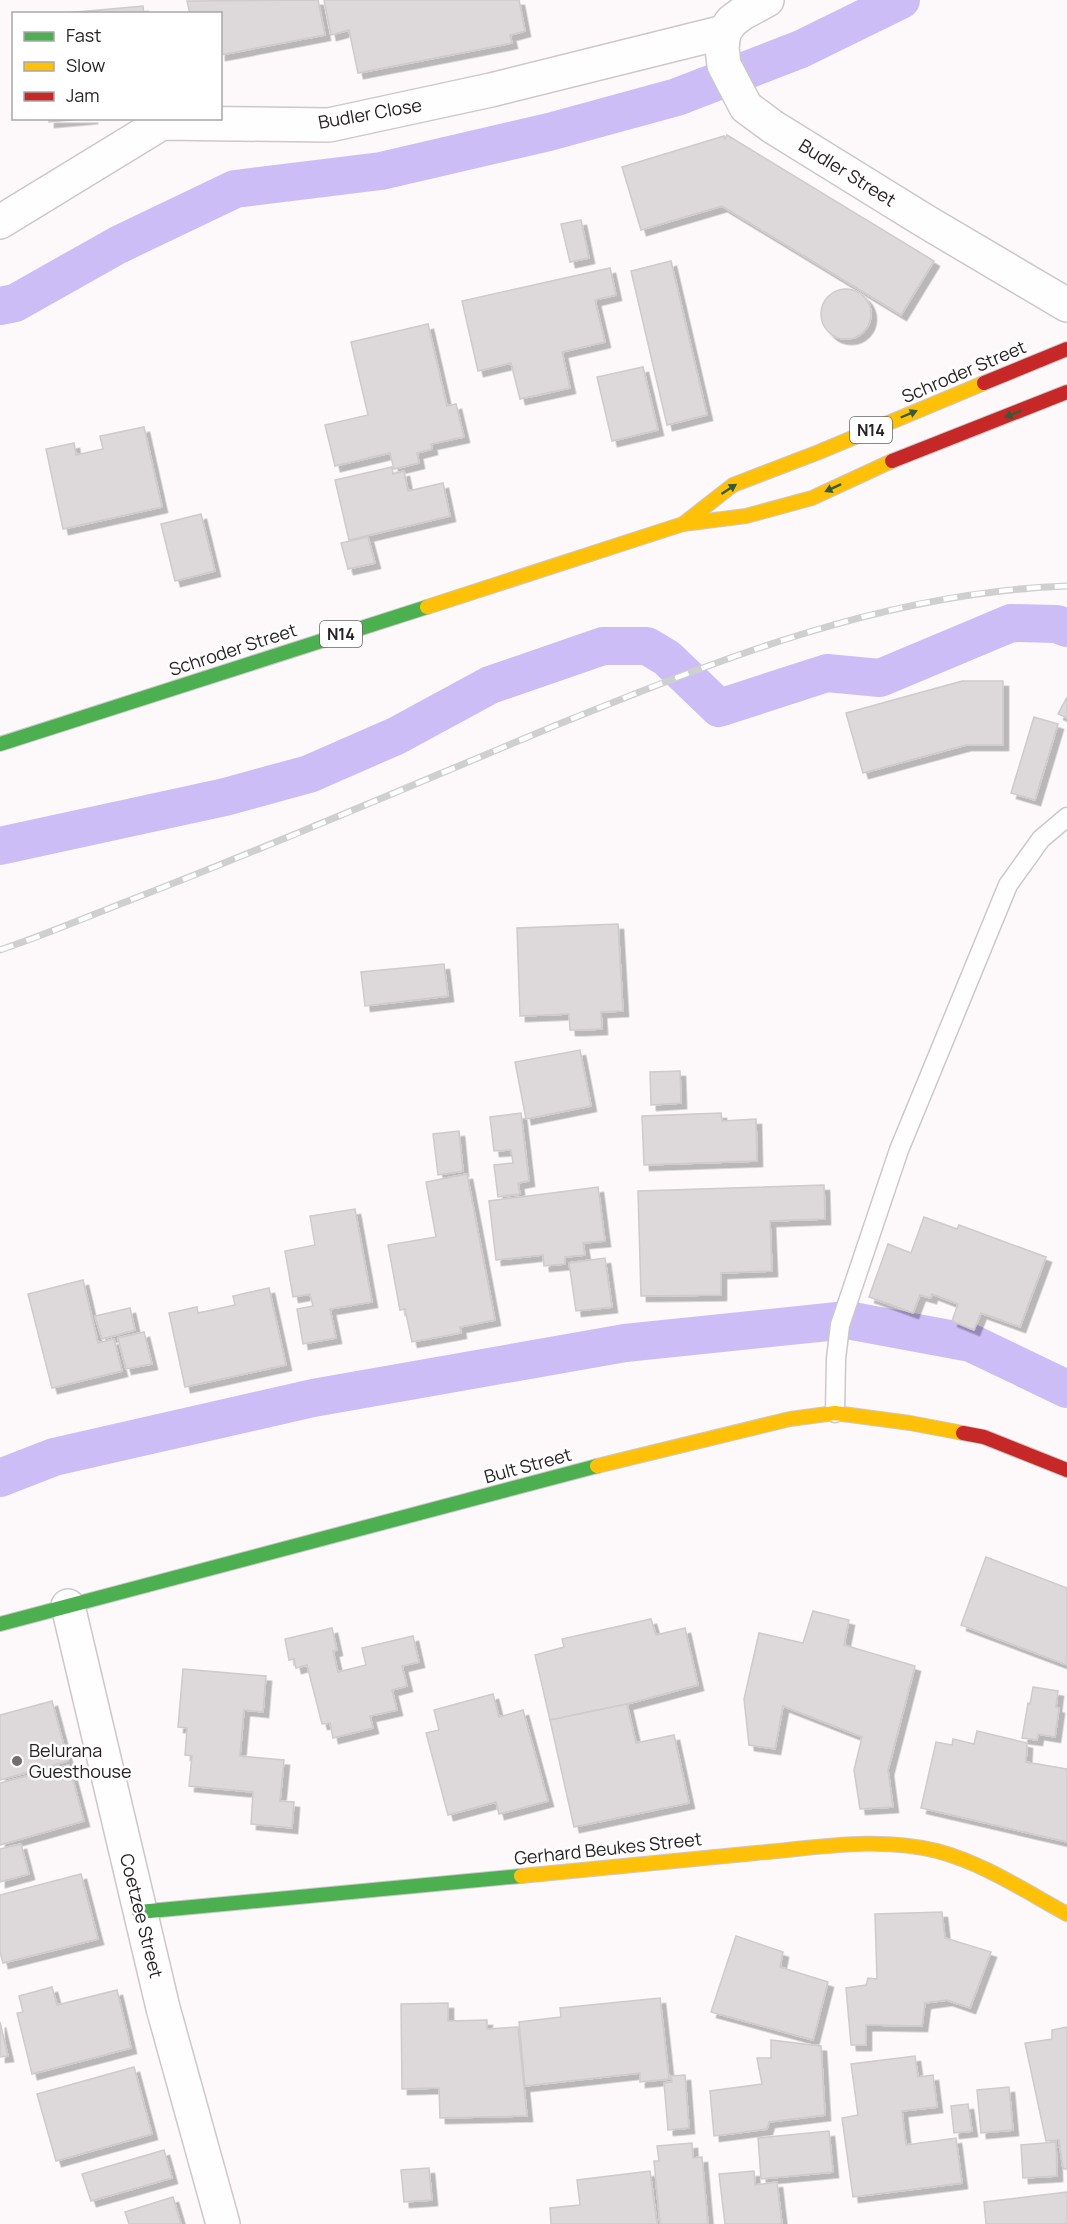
<svg xmlns="http://www.w3.org/2000/svg" width="1067" height="2224" font-family="Manrope,sans-serif">
  <style>
    .lines { fill: none; stroke-linecap: round; stroke-linejoin: round }
    .canal { stroke: #cdbdf6; stroke-width: 38 }
    .building { fill: #ddd8d9; stroke: #cfcacb; stroke-width: 1.5; filter: url(#shadow) }
    .lane-casing { stroke: #ccc8ca; stroke-width: 21 }
    .street-casing { stroke: #ccc8ca; stroke-width: 36 }
    .fast-casing { stroke: #ccc8ca; stroke-width: 16 }
    .slow-casing { stroke: #ccc8ca; stroke-width: 16 }
    .jam-casing { stroke: #ccc8ca; stroke-width: 16 }
    .lane { stroke: #fffefe; stroke-width: 18 }
    .street { stroke: #fffefe; stroke-width: 33 }
    .fast { stroke: #4caf50; stroke-width: 14 }
    .slow { stroke: #ffc107; stroke-width: 14 }
    .jam { stroke: #c62828; stroke-width: 14 }
    .rail-casing { stroke: #d0cfd0; stroke-width: 7 }
    .rail { stroke: #fff; stroke-width: 4.5; stroke-dasharray: 14; stroke-linecap: butt }
    .oneway { fill: #365a36 }
    .poi-dot { fill: #726d70; stroke: #fff; stroke-width: 2 }
    .labels { text-anchor: middle; stroke-width: 5; stroke-linejoin: round; paint-order: stroke }
    .shield { fill: #fff; stroke: #686466; stroke-width: 1.5 }
    .shield-label { font-size: 16px; font-weight: bold; fill: #272225 }
    .street-label { font-size: 18px; fill: #272225; stroke: #fff }
    .poi-label { font-size: 18px; fill: #272225; stroke: #fff; text-anchor: start }
  </style>
  <defs>
    <filter id="shadow"><feDropShadow dx="5.5" dy="5.5" stdDeviation="0" flood-color="#0004"/></filter>
  </defs>
  <rect width="100%" height="100%" fill="#fdf9fb"/>
  <g class="lines">
    <g class="canal">
      <path d="M0,306L15,303L118,245L235,189L381,171L549,132L677,97L801,49L901,0"/>
      <path d="M0,846L225,797L309,774L396,736L490,685L603,646H647L667,658L719,708L827,673L880,678L1011,623L1057,624L1067,628"/>
      <path d="M0,1478L54,1457L313,1398L625,1343L847,1320L971,1343L1067,1389"/>
    </g>
  </g>
  <g class="building">
    <path d="M318,0L325,35L220,55V14H190L187,1Z"/>
    <path d="M324,0H519L525,31L510,35L512,43L358,73L349,30L331,35Z"/>
    <path d="M143,6L144,14H54Z"/>
    <path d="M49,118H93L49,122Z"/>
    <path d="M727,135L934,261L901,315L722,206L641,230L622,167L724,136L725,139Z"/>
    <path d="M581,220L589,258L570,262L561,224Z"/>
    <path d="M671,261L707,415L667,425L631,271Z"/>
    <path d="M610,268L616,295L595,300L605,342L562,352L570,388L520,399L511,363L478,371L462,301Z"/>
    <circle cx="846" cy="314" r="25"/>
    <path d="M428,324L447,406L456,404L464,437L431,444L432,449L417,453L419,463L394,469L390,453L335,466L325,425L368,415L351,342Z"/>
    <path d="M643,367L658,430L612,441L597,377Z"/>
    <path d="M144,427L162,507L63,529L46,449L74,443L76,455L103,449L100,436Z"/>
    <path d="M392,467L393,474L404,471L408,491L443,483L450,516L349,540L335,480Z"/>
    <path d="M201,514L215,571L175,581L161,524Z"/>
    <path d="M368,537L375,563L348,569L341,543Z"/>
    <path d="M962,681H1003V745H966L863,773L846,713Z"/>
    <path d="M1067,697V718L1058,714Z"/>
    <path d="M1034,717L1058,724L1035,800L1011,793Z"/>
    <path d="M618,924L623,1011L601,1012L602,1029L580,1030H570L569,1014L520,1016L517,928Z"/>
    <path d="M444,964L448,996L365,1006L361,972Z"/>
    <path d="M580,1050L591,1106L526,1119L515,1062Z"/>
    <path d="M680,1071L681,1103L651,1105L650,1072Z"/>
    <path d="M521,1113L529,1181L518,1183L520,1194L498,1197L494,1165L513,1163L511,1150L494,1151L490,1117Z"/>
    <path d="M721,1113L722,1121L756,1119L757,1161L644,1165L642,1116Z"/>
    <path d="M459,1131L463,1171L438,1175L433,1134Z"/>
    <path d="M467,1174L495,1320L460,1327L461,1333L412,1342L405,1309L400,1310L388,1245L436,1237L426,1182Z"/>
    <path d="M824,1185L825,1219L770,1221L772,1271L721,1273V1295L641,1296L638,1191Z"/>
    <path d="M598,1187L605,1241L583,1243L585,1255L565,1257V1264L544,1266L543,1255L496,1260L489,1201Z"/>
    <path d="M355,1209L372,1302L330,1309L336,1338L303,1344L297,1309L313,1306L310,1294L293,1297L285,1251L315,1245L310,1216Z"/>
    <path d="M924,1217L957,1229L959,1225L1046,1257L1020,1327L981,1313L974,1330L952,1321L958,1304L932,1294L931,1298L920,1295L913,1313L869,1297L888,1244L911,1253Z"/>
    <path d="M605,1258L612,1307L576,1311L569,1263Z"/>
    <path d="M83,1280L98,1343L114,1339L122,1371L52,1388L28,1294Z"/>
    <path d="M269,1288L286,1365L185,1387L169,1313L197,1307L198,1313L235,1305L233,1296Z"/>
    <path d="M130,1308L135,1330L102,1339L95,1316Z"/>
    <path d="M144,1332L152,1364L126,1369L118,1338Z"/>
    <path d="M986,1557L1067,1588V1665L961,1625Z"/>
    <path d="M813,1611L849,1620L844,1645L915,1666L888,1770L893,1807L860,1809L854,1770L862,1737L783,1706L775,1749L749,1745L744,1699L759,1633L803,1643Z"/>
    <path d="M651,1619L656,1635L685,1628L698,1685L627,1704L550,1720L535,1655L564,1647L562,1639Z"/>
    <path d="M332,1628L337,1650L333,1651L338,1672L366,1665L362,1648L413,1636L419,1662L402,1666L407,1686L392,1690L397,1710L370,1716L373,1728L333,1738L330,1723L322,1724L307,1665L296,1668L294,1659L289,1660L285,1639Z"/>
    <path d="M183,1669L266,1676L263,1712L244,1710L240,1756L284,1760L280,1801L294,1802L292,1828L251,1824L253,1792L189,1786L192,1756L185,1755L187,1728L178,1727Z"/>
    <path d="M1033,1687L1058,1691L1056,1707L1059,1708L1055,1737L1038,1734L1037,1740L1022,1738L1028,1703L1030,1704Z"/>
    <path d="M493,1694L499,1717L523,1710L548,1801L499,1814L496,1802L448,1815L426,1733L439,1730L434,1710Z"/>
    <path d="M52,1701L68,1761L0,1780V1715Z"/>
    <path d="M627,1704L636,1743L674,1735L689,1803L574,1827L550,1720Z"/>
    <path d="M977,1731L1027,1743L1026,1762L1067,1769V1842L921,1808L936,1742L952,1745L953,1739L974,1744Z"/>
    <path d="M69,1765L84,1821L0,1845V1783Z"/>
    <path d="M21,1844L29,1874L0,1882V1849Z"/>
    <path d="M81,1874L98,1939L3,1963L0,1952V1895Z"/>
    <path d="M942,1912L945,1938L991,1952L970,2008L947,2000L925,2003L922,2026L866,2025V2045H851L846,1988L866,1985L868,1978L877,1979L875,1914Z"/>
    <path d="M736,1936L783,1952L780,1967L828,1982L813,2040L711,2012Z"/>
    <path d="M52,1987L57,2005L117,1990L131,2048L32,2074L17,2013L23,2012L19,1996Z"/>
    <path d="M660,1998L669,2079L640,2082V2073L525,2086L519,2022L561,2017L560,2008Z"/>
    <path d="M448,2003V2021L487,2020V2029L518,2027L527,2116L440,2118L439,2088L402,2089L401,2004Z"/>
    <path d="M0,2022L8,2056L0,2057Z"/>
    <path d="M1067,2027V2169H1063L1059,2140L1046,2141L1025,2043L1052,2039V2030Z"/>
    <path d="M771,2040L821,2046L825,2115L769,2122L767,2129L714,2136L710,2091L762,2084L757,2058H771Z"/>
    <path d="M915,2056L918,2077L933,2075L937,2107L902,2111L906,2145L956,2138L962,2183L853,2197L842,2118L858,2115L851,2064Z"/>
    <path d="M134,2067L152,2134L56,2161L37,2094Z"/>
    <path d="M685,2075L689,2128L668,2130L664,2083L672,2082L671,2076Z"/>
    <path d="M1009,2087L1013,2130L981,2133L977,2090Z"/>
    <path d="M968,2104L972,2131L954,2133L951,2106Z"/>
    <path d="M829,2131L833,2172L761,2179L758,2138Z"/>
    <path d="M1056,2142L1057,2176L1023,2178L1021,2145Z"/>
    <path d="M692,2143L693,2158L702,2157L708,2224H660L654,2161H659L657,2146Z"/>
    <path d="M164,2150L172,2178L91,2201L82,2174Z"/>
    <path d="M429,2168L432,2200L404,2202L401,2170Z"/>
    <path d="M650,2171L657,2224H551L550,2208L580,2205L577,2180Z"/>
    <path d="M754,2171L755,2185L777,2182L782,2224H725L719,2174Z"/>
    <path d="M1067,2192V2224H986L984,2202Z"/>
    <path d="M173,2197L181,2224H129L125,2212Z"/>
  </g>
  <g class="lines">
    <defs>
      <path id="lane" d="M835,1413L836,1359L840,1325L899,1150L1008,885L1041,839L1067,817"/>
      <g id="street">
        <path d="M767,0L743,13L732,21L724,32L722,48L724,65L746,107L773,127L925,221L1067,305"/>
        <path d="M0,222L162,123L329,125L491,90L724,32"/>
        <path d="M68,1606L163,2008L223,2224"/>
      </g>
      <g id="fast">
        <path d="M0,744L427,607"/>
        <path d="M0,1624L597,1466"/>
        <path d="M139,1912L521,1876"/>
      </g>
      <g id="slow">
        <path d="M683,524L733,485L819,452L984,383"/>
        <path d="M427,607L683,524L746,516L812,498L892,461"/>
        <path d="M597,1466L790,1419L835,1413L910,1423L963,1433"/>
        <path d="M521,1876C599,1868 678,1861 756,1853C815,1848 878,1836 937,1851C983,1863 1025,1891 1067,1914"/>
      </g>
      <g id="jam">
        <path d="M984,383L1067,349"/>
        <path d="M892,461L1067,392"/>
        <path d="M963,1433L984,1437L1067,1470"/>
      </g>
    </defs>
    <use href="#lane" class="lane-casing"/>
    <use href="#street" class="street-casing"/>
    <use href="#fast" class="fast-casing"/>
    <use href="#slow" class="slow-casing"/>
    <use href="#jam" class="jam-casing"/>
    <use href="#lane" class="lane"/>
    <use href="#street" class="street"/>
    <use href="#fast" class="fast"/>
    <use href="#slow" class="slow"/>
    <use href="#jam" class="jam"/>
    <defs>
      <path id="rail" d="M0,950C45,935 89,916 133,899C276,844 417,783 559,724C723,658 888,592 1067,586"/>
    </defs>
    <use href="#rail" class="rail-casing"/>
    <use href="#rail" class="rail"/>
  </g>
  <defs><path id="oneway-solid" d="M-6-.8H1V-3.2L6.5 0L1 3.2V.8H-6Z" transform="scale(1.5)"/></defs>
  <g class="oneway">
    <use href="#oneway-solid" transform="translate(909 414) rotate(-23)"/>
    <use href="#oneway-solid" transform="translate(1013 414) rotate(158)"/>
    <use href="#oneway-solid" transform="translate(833 488) rotate(155)"/>
    <use href="#oneway-solid" transform="translate(729 489) rotate(-33)"/>
  </g>
  <circle class="poi-dot" cx="17" cy="1761" r="6"/>
  <g class="labels">
    <g class="shield">
      <rect x="850" y="417" width="42" height="26" rx="4.5"/>
      <rect x="320" y="621" width="42" height="26" rx="4.5"/>
    </g>
    <g class="shield-label">
      <text x="871" y="436">N14</text>
      <text x="341" y="640">N14</text>
    </g>
    <g class="street-label">
      <text transform="translate(370 114) rotate(-10)" y="6">Budler Close</text>
      <text transform="translate(847 173) rotate(32)" y="6">Budler Street</text>
      <text transform="translate(964 372) rotate(-23)" y="6">Schroder Street</text>
      <text transform="translate(233 650) rotate(-18)" y="6">Schroder Street</text>
      <text transform="translate(528 1466) rotate(-15)" y="6">Bult Street</text>
      <text transform="translate(608 1849) rotate(-6)" y="6">Gerhard Beukes Street</text>
      <text transform="translate(141 1916) rotate(76)" y="6">Coetzee Street</text>
    </g>
    <g class="poi-label">
      <text x="29" y="1757">Belurana<tspan x="29" dy="21">Guesthouse</tspan></text>
    </g>
  </g>
  <rect x="12" y="12" width="210" height="108" fill="#ffffff" stroke="#a9a7a8" stroke-width="1.5"/>
  <rect x="24" y="32" width="30" height="9" fill="#4caf50" stroke="#a9a7a8" stroke-width="1.5"/>
  <text x="66" y="42" font-size="18" fill="#272225">Fast</text>
  <rect x="24" y="62" width="30" height="9" fill="#ffc107" stroke="#a9a7a8" stroke-width="1.5"/>
  <text x="66" y="72" font-size="18" fill="#272225">Slow</text>
  <rect x="24" y="92" width="30" height="9" fill="#c62828" stroke="#a9a7a8" stroke-width="1.5"/>
  <text x="66" y="102" font-size="18" fill="#272225">Jam</text>
</svg>
